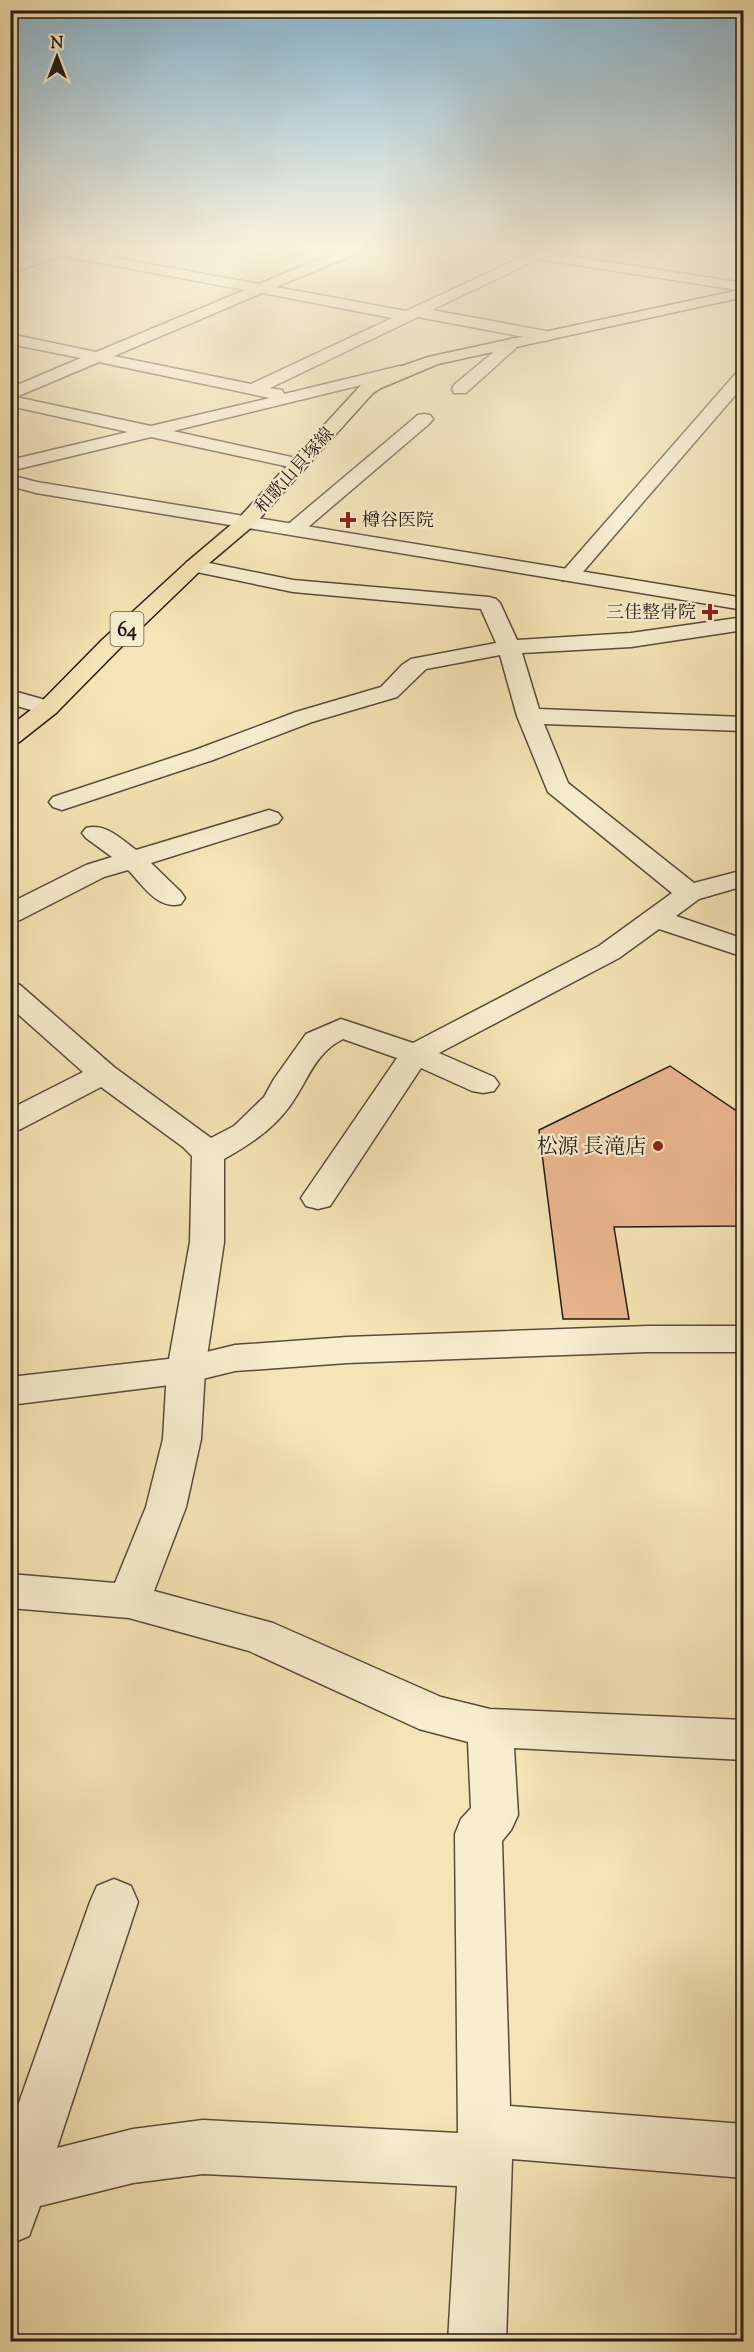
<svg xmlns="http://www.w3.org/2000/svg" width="754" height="2352" font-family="'Sorts Mill Goudy','Noto Serif JP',serif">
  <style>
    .building { fill: #e9b58e; stroke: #241a13; stroke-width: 1.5 }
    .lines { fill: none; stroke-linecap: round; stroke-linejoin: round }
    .minor-casing { stroke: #584c3c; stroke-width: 3 }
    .tertiary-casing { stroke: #584c3c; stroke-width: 3 }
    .primary-casing { stroke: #241a13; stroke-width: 3 }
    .minor { fill: #f8edcf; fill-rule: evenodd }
    .tertiary { fill: #f8edcf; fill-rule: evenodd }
    .primary { fill: #f5e4b5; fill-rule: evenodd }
    .poi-dot { fill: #8f2418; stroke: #f8edcf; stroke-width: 2 }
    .labels { text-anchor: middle; stroke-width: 4.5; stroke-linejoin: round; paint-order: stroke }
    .far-street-label { font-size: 18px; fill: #241a13; stroke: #f8edcf }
    .far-poi-label { font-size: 18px; fill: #241a13; stroke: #f8edcf; text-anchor: start }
    .shield { fill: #f8edcf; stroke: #64594b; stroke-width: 1.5 }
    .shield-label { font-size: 20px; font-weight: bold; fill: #241a13 }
    .poi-label { font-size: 21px; fill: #241a13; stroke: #f8edcf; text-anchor: end }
  </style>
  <rect width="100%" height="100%" fill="#f5e4b5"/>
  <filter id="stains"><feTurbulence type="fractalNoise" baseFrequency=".00333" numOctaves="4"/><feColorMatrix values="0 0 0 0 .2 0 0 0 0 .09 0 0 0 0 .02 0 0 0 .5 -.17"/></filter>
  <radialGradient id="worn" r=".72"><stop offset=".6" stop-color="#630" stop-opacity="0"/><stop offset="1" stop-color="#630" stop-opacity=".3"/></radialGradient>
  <path class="building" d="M670,1066L744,1116V1226L614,1227L629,1319H563L539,1130Z"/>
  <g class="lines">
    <defs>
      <g id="minor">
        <path d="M26,247L61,248L259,284L348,247H367L365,250L276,287L406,311L522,257L486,251L479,247H512L744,283V291L538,259L432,310L546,331L554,336L551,339L546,341L418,317L270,388L282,390L284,394L400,366L406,368L408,371L406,374L173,431L305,460L308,464L305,468L299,469L151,437L10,471V460L128,432L10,406V388L81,358L10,344V334L96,352L245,290L62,256L10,273V264L44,253L28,250ZM262,293L392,318L251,384L114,356ZM99,362L270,398L151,426L16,397Z"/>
        <path d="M710,247H744V255L717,251Z"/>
        <path d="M513,338L518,340L521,343L518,346L466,393H454L452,389L454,385L508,340Z"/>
        <path d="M744,369V385L576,580H562L559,576L562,572L738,371Z"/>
        <path d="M424,414L430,415L433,419L430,423L300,534H286L283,530L286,526L418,415Z"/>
        <path d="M194,560L293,580L489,597L496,599L500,603L517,640L631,633L744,617V630L631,647L522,653L539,709L744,717V731L544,724L568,783L694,883L744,870V886L699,899L676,916L744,939V957L659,929L619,958L439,1053L494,1077L499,1084L494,1091L483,1093L472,1091L421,1068L330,1206L318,1209L306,1206L301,1198L397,1058L343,1039C313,1054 308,1082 289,1107C272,1130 249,1145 224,1159V1242L205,1370L201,1439L186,1507L154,1591L273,1623L441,1697L490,1709L744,1720V1760L514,1748L518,1815L511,1830L502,1841L510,2106L744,2124V2178L512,2159L506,2342H448L457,2186L203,2174L133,2183L40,2206L29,2236L10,2244V2128L90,1902L97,1886L114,1879L131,1886L138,1902L57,2148L133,2129L203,2120L458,2133L455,1834L461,1819L471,1808L468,1742L419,1729L249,1651L129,1618L10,1608V1574L115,1583L146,1507L163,1439L167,1370L190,1242L192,1156L183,1147L101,1087L21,1129L10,1132V1109L83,1072L10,1007V982L20,985L114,1067L211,1138L234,1126L264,1097L274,1079L306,1034L341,1019L413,1043L599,946L672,893L548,792L517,716L500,655L426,669L397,697L312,722L213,760L71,807L62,810L53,807L49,802L53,797L195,750L296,712L381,687L402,665L411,659L496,643L481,609L293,592L187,570L184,566L187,562Z"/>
        <path d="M10,690L56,703L60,708L56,713L48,715L10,704Z"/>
        <path d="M269,810L278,813L282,818L278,823L151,863L181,892L185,898L181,904C157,910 143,885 128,870L104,877L20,920L10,922V903L86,865L112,857L86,838L82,833L86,828C106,823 121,839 136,850Z"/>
      </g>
      <g id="tertiary">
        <path d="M10,475L37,482L744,598V610L36,493L10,486Z"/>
        <path d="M648,1326H744V1352H648L347,1363L235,1371L186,1383L10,1405V1377L186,1357L235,1345L347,1337Z"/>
      </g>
      <path id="primary" d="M744,289V297L438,364L381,388L373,393L253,526L201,570L118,650L56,713L18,743L10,745V726L40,703L102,640L187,562L239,518L361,385L385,372L428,357Z"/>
    </defs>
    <use href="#minor" class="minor-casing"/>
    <use href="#tertiary" class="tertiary-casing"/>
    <use href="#primary" class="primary-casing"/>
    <use href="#minor" class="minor"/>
    <use href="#tertiary" class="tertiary"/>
    <use href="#primary" class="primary"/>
  </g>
  <linearGradient id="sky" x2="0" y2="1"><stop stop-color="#8ab8d3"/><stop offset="0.43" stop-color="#faf3de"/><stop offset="1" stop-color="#faf3de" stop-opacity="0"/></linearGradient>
  <rect width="754" height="576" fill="url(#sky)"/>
  <g class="poi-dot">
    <path d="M345 511h6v6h6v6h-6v6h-6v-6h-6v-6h6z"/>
    <path d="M707 603h6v6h6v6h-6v6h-6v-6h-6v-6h6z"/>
    <circle cx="658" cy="1146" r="6"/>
  </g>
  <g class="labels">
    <g class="far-street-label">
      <text transform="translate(294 470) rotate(-48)" y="6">和歌山貝塚線</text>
    </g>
    <g class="far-poi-label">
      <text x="362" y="526">樽谷医院</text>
      <text x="696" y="618" text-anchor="end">三佳整骨院</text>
    </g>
    <rect class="shield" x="110.5" y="612" width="33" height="34" rx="4.5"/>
    <g class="shield-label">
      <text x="127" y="636">64</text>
    </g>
    <g class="poi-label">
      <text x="646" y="1153">松源 長滝店</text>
    </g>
  </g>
  <rect width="754" height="2352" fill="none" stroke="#f5e4b5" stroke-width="36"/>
  <rect x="12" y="12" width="730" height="2328" fill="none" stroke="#241a13" stroke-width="3"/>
  <rect x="18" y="18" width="718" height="2316" fill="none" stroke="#241a13" stroke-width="1.5"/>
  <g transform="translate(57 57)" stroke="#f8edcf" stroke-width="4.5" paint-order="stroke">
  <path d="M0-4.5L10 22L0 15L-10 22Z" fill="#241a13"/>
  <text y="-9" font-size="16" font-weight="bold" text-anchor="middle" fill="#241a13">N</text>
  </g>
  <rect width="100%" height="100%" filter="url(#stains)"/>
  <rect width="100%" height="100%" fill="url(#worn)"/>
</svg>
